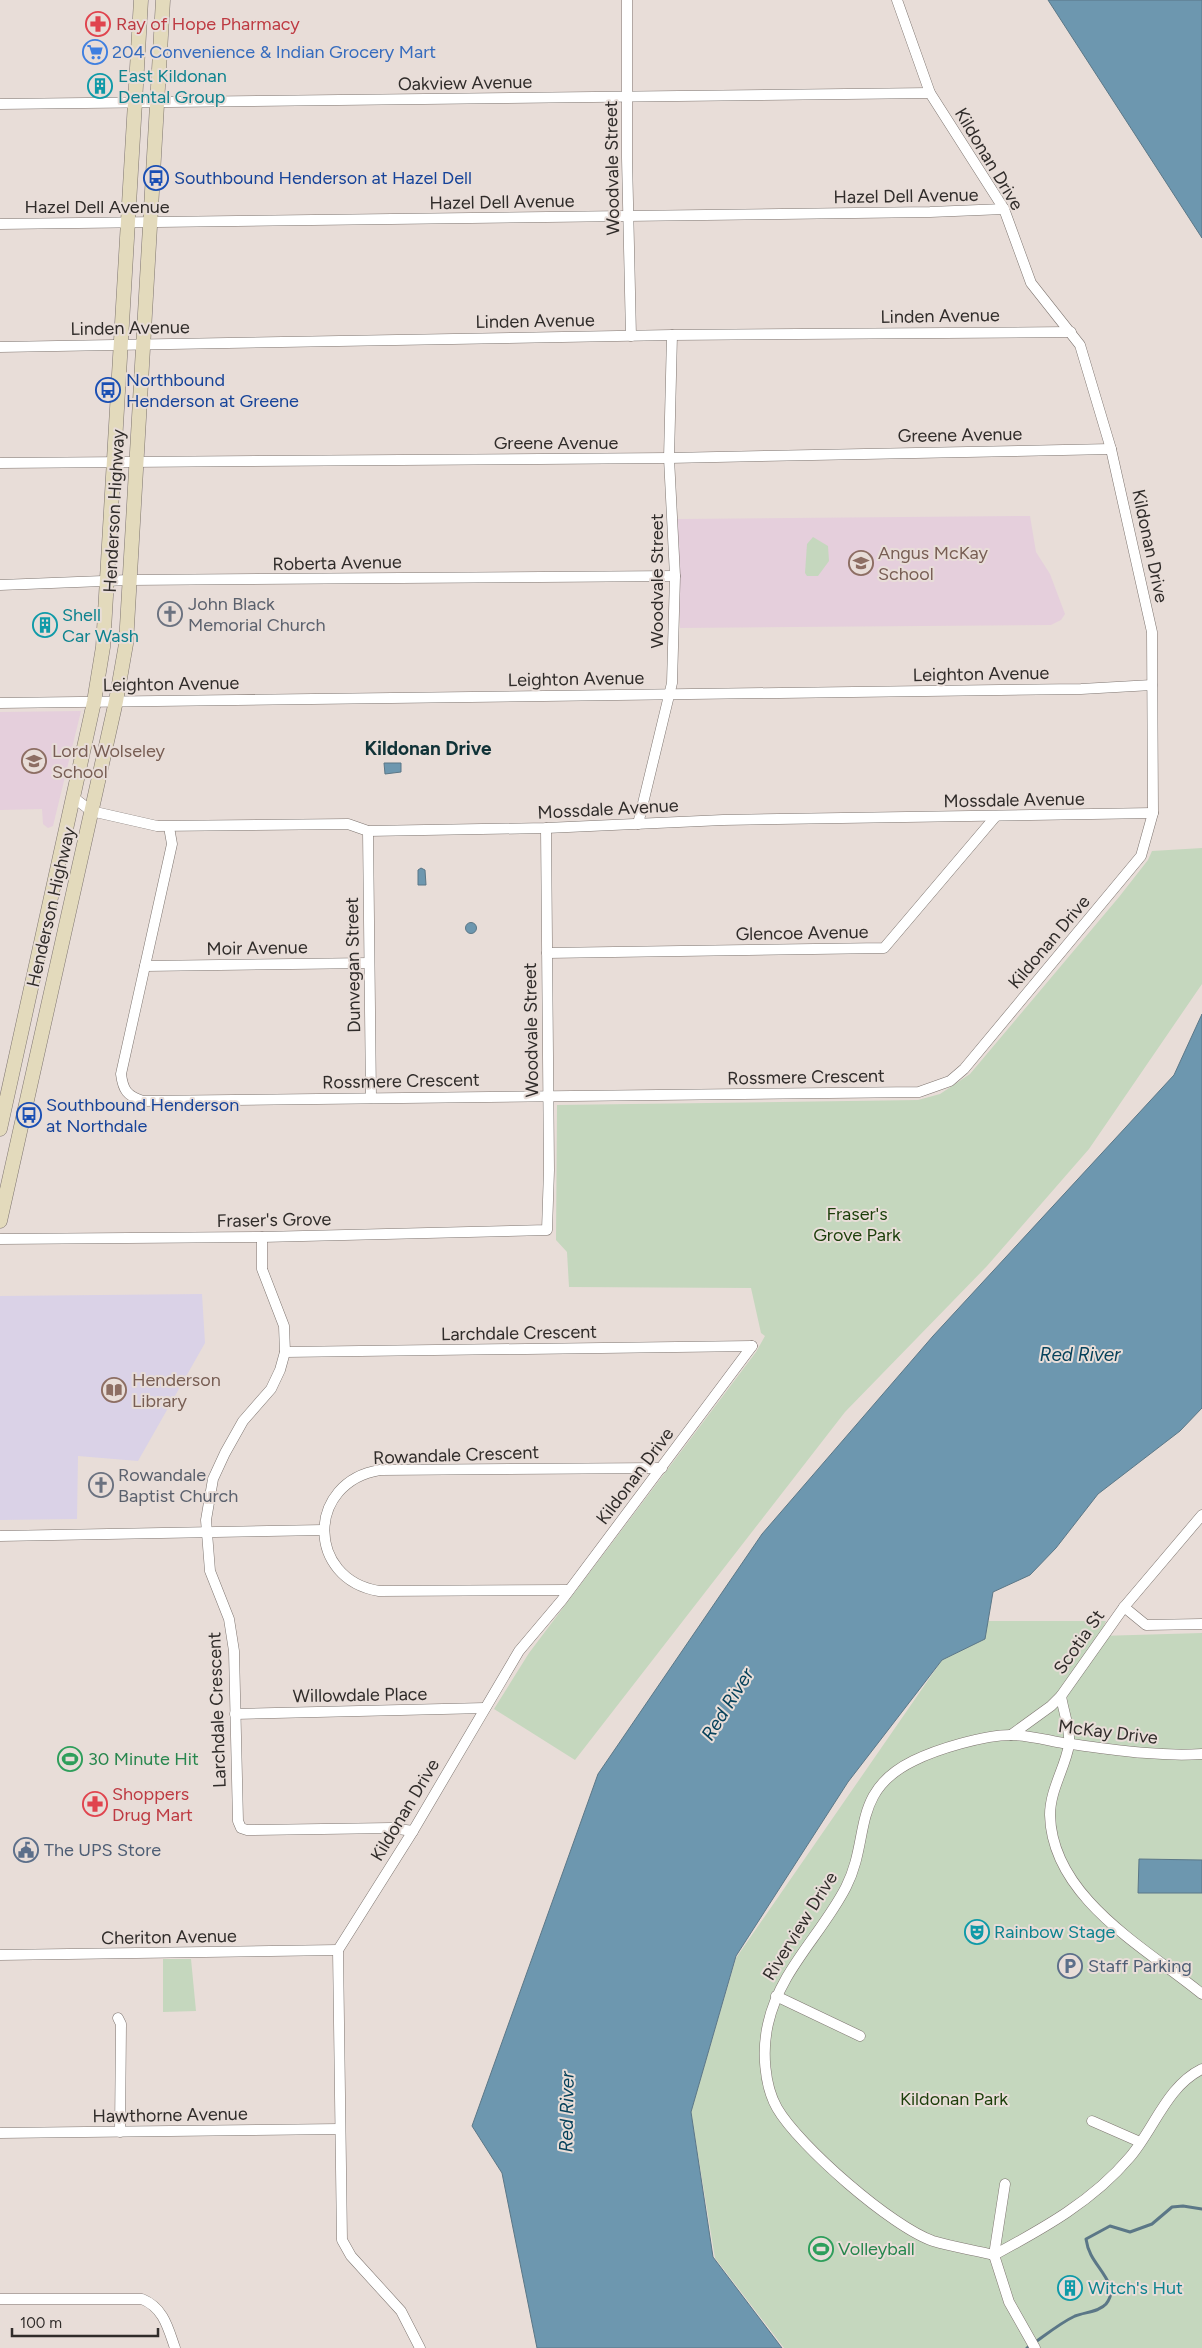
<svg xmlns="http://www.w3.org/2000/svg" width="1202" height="2348" font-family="Figtree,sans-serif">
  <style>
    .commercial { fill: #dad2e7 }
    .education { fill: #e5cfdc }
    .green { fill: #c5d7be }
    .water { fill: #6d97af; stroke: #5b7787 }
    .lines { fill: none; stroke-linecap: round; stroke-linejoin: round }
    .stream { stroke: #5b7787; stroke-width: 3 }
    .minor-casing { stroke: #7e7570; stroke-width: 11 }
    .secondary-casing { stroke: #7e7570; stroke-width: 15 }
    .minor { stroke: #fff; stroke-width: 10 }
    .secondary { stroke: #e3dabc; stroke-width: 14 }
    .labels { text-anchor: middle; stroke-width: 4; stroke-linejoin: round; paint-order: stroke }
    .health-label { font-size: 18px; fill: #be3a42; stroke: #e8ddd8; text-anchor: start }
    .shop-label { font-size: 18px; fill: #366cbe; stroke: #e8ddd8; text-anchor: start }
    .culture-label { font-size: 18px; fill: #0d838f; stroke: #e8ddd8; text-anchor: start }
    .street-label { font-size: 18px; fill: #302c2a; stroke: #e8ddd8 }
    .transit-label { font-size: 18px; fill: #164399; stroke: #e8ddd8; text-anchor: start }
    .education-label { font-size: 18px; fill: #785e54; stroke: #e8ddd8; text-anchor: start }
    .worship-label { font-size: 18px; fill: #5b616d; stroke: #e8ddd8; text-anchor: start }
    .park-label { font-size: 18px; fill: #1b3e09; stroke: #e8ddd8 }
    .leisure-label { font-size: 18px; fill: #27864d; stroke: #e8ddd8; text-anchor: start }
    .service-label { font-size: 18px; fill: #4e5e75; stroke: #e8ddd8; text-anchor: start }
    .neighbourhood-label { font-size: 19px; font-weight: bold; fill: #103237; stroke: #e8ddd8 }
    .water-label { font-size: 19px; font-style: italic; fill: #07425b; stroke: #e8ddd8 }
  </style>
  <rect width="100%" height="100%" fill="#e8ddd8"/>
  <path class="commercial" d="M202,1294L205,1343L138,1461L78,1456L77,1519L0,1520V1296Z"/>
  <g class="education">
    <path d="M1030,516L1036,552L1050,574L1065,614L1061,620L1051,625L680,628L677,519Z"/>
    <path d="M81,711L53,826L48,828L43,824L42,809L0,810V712Z"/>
  </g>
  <g class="green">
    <path d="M813,537L828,546L829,561L818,576H807L805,573L807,544Z"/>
    <path d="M1202,848V984L1089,1149L987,1266L845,1412L575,1760L494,1709L529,1653L756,1352L765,1336L761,1333L751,1288L569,1287L567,1252L556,1240L557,1105L918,1100L940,1094L970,1074L1119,897L1148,860L1152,851Z"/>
    <path d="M987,1621H1106L1099,1636L1202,1633V2348H784L715,2258L691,2112L736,1958L942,1660L985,1639Z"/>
    <path d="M163,1959H191L196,2011L163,2012Z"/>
  </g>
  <g class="water">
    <path d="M1048,0H1202V238Z"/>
    <path d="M384,763H401V772L385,774Z"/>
    <path d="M421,868L425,870L426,885H418V870Z"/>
    <circle cx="471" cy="928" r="5.5"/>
    <path d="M1202,1014V1408L1180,1431L1098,1494L1056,1548L1030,1575L993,1592L985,1639L942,1660L848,1782L736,1956L691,2112L713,2257L782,2348H537L502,2173L472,2126L598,1774L762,1534L933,1336L1174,1075Z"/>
    <path d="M1139,1859L1202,1860V1893H1138Z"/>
  </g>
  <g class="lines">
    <path class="stream" d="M1027,2348C1042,2338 1058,2324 1075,2316C1085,2312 1099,2312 1106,2304C1110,2299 1112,2292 1110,2286C1102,2267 1089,2260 1086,2239L1110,2226L1130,2232L1152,2224L1172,2207L1183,2206L1202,2209"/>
    <defs>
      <g id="minor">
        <path d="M627,0V158L631,336"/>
        <path d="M0,104L930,93"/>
        <path d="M0,224L930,212L1004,209"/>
        <path d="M0,347L672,335L1071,332"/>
        <path d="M0,463L669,458L1111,449"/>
        <path d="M0,585L129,580L675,576"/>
        <path d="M0,703L1081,689L1152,685"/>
        <path d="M73,797L91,811L157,826L348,824L368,831L546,828L723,820L1153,813"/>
        <path d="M638,824L672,683L675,576L669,458L672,335"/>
        <path d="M169,827L172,844L121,1074C123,1090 127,1096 143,1101L919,1092L950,1081L964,1069L1141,856L1153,813L1152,632L1111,449L1080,345L1031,283L1004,209L930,93L897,0"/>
        <path d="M368,831L371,1098"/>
        <path d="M547,953L884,948L996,816"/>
        <path d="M145,966L369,963"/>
        <path d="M262,1237V1269L284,1326L285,1352L280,1370L271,1389L243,1421L225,1453L213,1479L206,1520L210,1571L229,1619L234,1651L238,1821L241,1828L247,1830L391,1828L413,1831"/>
        <path d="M0,1239L262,1237L547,1230L549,1170L546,828"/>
        <path d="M285,1352L752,1346"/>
        <path d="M0,1536L324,1530"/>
        <path d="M569,1590L379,1591C306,1579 306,1482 380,1470L662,1468"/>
        <path d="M1124,1607L1146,1625L1202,1624"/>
        <path d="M1061,1696C1063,1710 1071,1731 1069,1745C1065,1768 1050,1790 1050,1815C1052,1898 1146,1948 1202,1994"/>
        <path d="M235,1714L485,1708"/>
        <path d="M1011,1735L1051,1706L1061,1696L1124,1607L1202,1515"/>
        <path d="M0,1955L338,1950"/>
        <path d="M776,1996L860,2036"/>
        <path d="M118,2018L121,2024L120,2132"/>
        <path d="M1092,2121L1140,2142"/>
        <path d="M0,2133L340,2129"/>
        <path d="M1005,2184L994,2255L1009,2302L1035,2348"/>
        <path d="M994,2255C974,2250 953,2247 933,2241C892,2227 799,2146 777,2108C764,2085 762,2050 768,2024C780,1970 822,1934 846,1887C871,1838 850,1792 913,1761C937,1749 984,1735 1011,1735C1028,1735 1046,1740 1063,1743C1109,1749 1156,1757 1202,1754"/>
        <path d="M994,2255C1044,2228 1093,2201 1130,2157C1154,2129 1167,2086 1202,2069"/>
        <path d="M0,2299H142C164,2308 168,2328 175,2348"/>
        <path d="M420,2348L401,2311L351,2256L342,2240L338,1950L413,1831L519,1651L562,1600L752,1346"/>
      </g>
      <g id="secondary">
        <path d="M0,1129L94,702L103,647L141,0"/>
        <path d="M0,1221L116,701L126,644L163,0"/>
      </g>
    </defs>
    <use href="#minor" class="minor-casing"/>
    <use href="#secondary" class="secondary-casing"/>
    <use href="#minor" class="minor"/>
    <use href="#secondary" class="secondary"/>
  </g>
  <defs>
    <symbol id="pharmacy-ring" viewBox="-11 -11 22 22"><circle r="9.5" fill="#e8ddd8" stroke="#e0444e" stroke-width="1.5"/><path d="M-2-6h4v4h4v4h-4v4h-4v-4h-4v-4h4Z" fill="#e0444e"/></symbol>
    <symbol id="supermarket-ring" viewBox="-11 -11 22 22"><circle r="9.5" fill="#e8ddd8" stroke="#3f7fe0" stroke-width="1.5"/><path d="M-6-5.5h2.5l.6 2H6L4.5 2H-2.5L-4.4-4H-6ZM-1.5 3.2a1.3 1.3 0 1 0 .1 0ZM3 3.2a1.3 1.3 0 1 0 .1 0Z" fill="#3f7fe0"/></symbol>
    <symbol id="building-ring" viewBox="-11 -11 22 22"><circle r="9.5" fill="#e8ddd8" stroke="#0f9aa8" stroke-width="1.5"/><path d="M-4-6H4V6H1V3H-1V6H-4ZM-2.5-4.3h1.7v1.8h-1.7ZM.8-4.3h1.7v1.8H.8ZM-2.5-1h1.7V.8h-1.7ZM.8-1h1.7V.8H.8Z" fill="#0f9aa8"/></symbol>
    <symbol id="bus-ring" viewBox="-11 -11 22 22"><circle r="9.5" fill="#e8ddd8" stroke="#1a4fb4" stroke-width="1.5"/><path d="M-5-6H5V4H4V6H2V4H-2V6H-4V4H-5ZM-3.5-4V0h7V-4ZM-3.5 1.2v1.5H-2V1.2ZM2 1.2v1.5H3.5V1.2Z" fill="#1a4fb4"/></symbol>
    <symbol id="school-ring" viewBox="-11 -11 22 22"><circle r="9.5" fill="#e8ddd8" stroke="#8d6e63" stroke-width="1.5"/><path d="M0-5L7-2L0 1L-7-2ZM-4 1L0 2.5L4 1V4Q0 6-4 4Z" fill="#8d6e63"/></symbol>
    <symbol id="church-ring" viewBox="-11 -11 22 22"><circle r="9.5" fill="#e8ddd8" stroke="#6b7280" stroke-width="1.5"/><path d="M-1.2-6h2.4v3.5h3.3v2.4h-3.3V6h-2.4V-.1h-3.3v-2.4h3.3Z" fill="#6b7280"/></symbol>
    <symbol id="library-ring" viewBox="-11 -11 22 22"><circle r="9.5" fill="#e8ddd8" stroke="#8d6e63" stroke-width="1.5"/><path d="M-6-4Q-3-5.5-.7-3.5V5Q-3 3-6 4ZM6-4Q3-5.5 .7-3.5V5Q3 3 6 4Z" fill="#8d6e63"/></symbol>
    <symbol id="stadium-ring" viewBox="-11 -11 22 22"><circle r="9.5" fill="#e8ddd8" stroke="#2e9e5b" stroke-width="1.5"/><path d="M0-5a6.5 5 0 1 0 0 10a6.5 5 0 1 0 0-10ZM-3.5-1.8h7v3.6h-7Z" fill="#2e9e5b"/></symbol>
    <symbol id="civic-ring" viewBox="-11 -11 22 22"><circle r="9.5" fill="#e8ddd8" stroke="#5c6f8a" stroke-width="1.5"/><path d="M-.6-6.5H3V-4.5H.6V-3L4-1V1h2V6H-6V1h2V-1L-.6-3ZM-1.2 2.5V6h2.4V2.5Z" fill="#5c6f8a"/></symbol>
    <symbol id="theatre-ring" viewBox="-11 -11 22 22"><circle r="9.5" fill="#e8ddd8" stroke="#0f9aa8" stroke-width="1.5"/><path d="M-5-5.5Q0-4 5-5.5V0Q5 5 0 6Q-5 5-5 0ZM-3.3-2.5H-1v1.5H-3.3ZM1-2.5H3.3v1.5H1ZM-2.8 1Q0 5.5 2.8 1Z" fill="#0f9aa8"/></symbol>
    <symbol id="parking-ring" viewBox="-11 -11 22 22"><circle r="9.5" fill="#e8ddd8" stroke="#5c6f8a" stroke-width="1.5"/><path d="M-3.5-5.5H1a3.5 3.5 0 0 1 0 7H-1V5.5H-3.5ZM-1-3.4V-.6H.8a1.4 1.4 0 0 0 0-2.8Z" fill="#5c6f8a"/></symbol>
  </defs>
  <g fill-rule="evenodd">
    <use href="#pharmacy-ring" x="84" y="10" width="28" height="28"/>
    <use href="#supermarket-ring" x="81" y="38" width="28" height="28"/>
    <use href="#building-ring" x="86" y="72" width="28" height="28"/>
    <use href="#bus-ring" x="142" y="164" width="28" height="28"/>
    <use href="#bus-ring" x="94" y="376" width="28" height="28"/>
    <use href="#school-ring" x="847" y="549" width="28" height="28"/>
    <use href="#church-ring" x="156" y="600" width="28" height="28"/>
    <use href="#building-ring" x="31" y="611" width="28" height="28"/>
    <use href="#school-ring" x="20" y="747" width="28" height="28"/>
    <use href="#bus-ring" x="15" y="1101" width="28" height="28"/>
    <use href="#library-ring" x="100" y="1376" width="28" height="28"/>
    <use href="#church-ring" x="87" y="1471" width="28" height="28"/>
    <use href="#stadium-ring" x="56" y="1745" width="28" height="28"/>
    <use href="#pharmacy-ring" x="81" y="1790" width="28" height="28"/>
    <use href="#civic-ring" x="12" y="1836" width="28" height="28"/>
    <use href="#theatre-ring" x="963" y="1918" width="28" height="28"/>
    <use href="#parking-ring" x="1056" y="1952" width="28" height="28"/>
    <use href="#stadium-ring" x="807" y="2235" width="28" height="28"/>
    <use href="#building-ring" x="1056" y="2274" width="28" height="28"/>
  </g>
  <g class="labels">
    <g class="health-label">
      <text x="116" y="30">Ray of Hope Pharmacy</text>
      <text x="112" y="1800">Shoppers<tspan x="112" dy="21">Drug Mart</tspan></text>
    </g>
    <g class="shop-label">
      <text x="112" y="58">204 Convenience &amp; Indian Grocery Mart</text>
    </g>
    <g class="culture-label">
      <text x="118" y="82">East Kildonan<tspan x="118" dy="21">Dental Group</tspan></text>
      <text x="62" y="621">Shell<tspan x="62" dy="21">Car Wash</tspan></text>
      <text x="994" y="1938">Rainbow Stage</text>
      <text x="1088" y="2294">Witch's Hut</text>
    </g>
    <g class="street-label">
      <text transform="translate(465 83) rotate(-1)" y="6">Oakview Avenue</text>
      <text transform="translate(989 159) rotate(59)" y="6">Kildonan Drive</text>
      <text transform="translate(612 168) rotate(-91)" y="6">Woodvale Street</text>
      <text transform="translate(906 196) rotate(-1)" y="6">Hazel Dell Avenue</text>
      <text transform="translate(502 202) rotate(-1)" y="6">Hazel Dell Avenue</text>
      <text x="97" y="213">Hazel Dell Avenue</text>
      <text transform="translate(940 316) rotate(-1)" y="6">Linden Avenue</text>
      <text transform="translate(535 321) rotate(-1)" y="6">Linden Avenue</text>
      <text transform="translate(130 328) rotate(-1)" y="6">Linden Avenue</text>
      <text transform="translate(960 435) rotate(-1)" y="6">Greene Avenue</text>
      <text x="556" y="449">Greene Avenue</text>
      <text transform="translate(114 511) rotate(-87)" y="6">Henderson Highway</text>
      <text transform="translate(1150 546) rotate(78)" y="6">Kildonan Drive</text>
      <text transform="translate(337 563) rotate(-1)" y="6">Roberta Avenue</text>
      <text transform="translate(657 581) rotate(-90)" y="6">Woodvale Street</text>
      <text transform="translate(981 674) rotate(-1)" y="6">Leighton Avenue</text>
      <text transform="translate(576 679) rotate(-1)" y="6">Leighton Avenue</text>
      <text transform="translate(171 684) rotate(-1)" y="6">Leighton Avenue</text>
      <text transform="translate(1014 800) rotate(-1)" y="6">Mossdale Avenue</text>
      <text transform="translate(608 809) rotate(-3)" y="6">Mossdale Avenue</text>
      <text transform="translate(51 907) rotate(-77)" y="6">Henderson Highway</text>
      <text transform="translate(802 933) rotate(-1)" y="6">Glencoe Avenue</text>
      <text transform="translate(1049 942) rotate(-50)" y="6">Kildonan Drive</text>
      <text transform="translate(257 948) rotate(-1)" y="6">Moir Avenue</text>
      <text transform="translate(353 965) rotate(-91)" y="6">Dunvegan Street</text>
      <text transform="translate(531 1030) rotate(-91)" y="6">Woodvale Street</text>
      <text transform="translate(806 1077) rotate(-1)" y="6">Rossmere Crescent</text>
      <text transform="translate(401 1081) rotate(-1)" y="6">Rossmere Crescent</text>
      <text transform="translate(274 1220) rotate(-1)" y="6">Fraser's Grove</text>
      <text transform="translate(519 1333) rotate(-1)" y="6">Larchdale Crescent</text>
      <text transform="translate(456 1455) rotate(-2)" y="6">Rowandale Crescent</text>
      <text transform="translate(635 1476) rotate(-53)" y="6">Kildonan Drive</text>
      <text transform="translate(1079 1642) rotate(-55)" y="6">Scotia St</text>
      <text transform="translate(360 1695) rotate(-1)" y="6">Willowdale Place</text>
      <text transform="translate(217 1710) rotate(-92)" y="6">Larchdale Crescent</text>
      <text transform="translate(1108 1732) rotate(7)" y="6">McKay Drive</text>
      <text transform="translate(405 1810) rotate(-59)" y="6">Kildonan Drive</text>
      <text transform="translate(800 1926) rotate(-58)" y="6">Riverview Drive</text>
      <text transform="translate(169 1937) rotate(-1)" y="6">Cheriton Avenue</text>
      <text transform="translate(170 2115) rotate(-1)" y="6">Hawthorne Avenue</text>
    </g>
    <g class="transit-label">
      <text x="174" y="184">Southbound Henderson at Hazel Dell</text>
      <text x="126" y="386">Northbound<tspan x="126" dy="21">Henderson at Greene</tspan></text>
      <text x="46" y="1111">Southbound Henderson<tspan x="46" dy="21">at Northdale</tspan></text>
    </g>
    <g class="education-label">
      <text x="878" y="559">Angus McKay<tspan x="878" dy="21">School</tspan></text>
      <text x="52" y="757">Lord Wolseley<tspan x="52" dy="21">School</tspan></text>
      <text x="132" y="1386">Henderson<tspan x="132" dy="21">Library</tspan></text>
    </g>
    <g class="worship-label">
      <text x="188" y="610">John Black<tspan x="188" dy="21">Memorial Church</tspan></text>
      <text x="118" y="1481">Rowandale<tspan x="118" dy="21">Baptist Church</tspan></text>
    </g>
    <g class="park-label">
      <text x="857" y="1220">Fraser's<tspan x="857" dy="21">Grove Park</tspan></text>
      <text x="954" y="2105">Kildonan Park</text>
    </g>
    <g class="leisure-label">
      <text x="88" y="1765">30 Minute Hit</text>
      <text x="838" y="2255">Volleyball</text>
    </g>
    <g class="service-label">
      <text x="44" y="1856">The UPS Store</text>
      <text x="1088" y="1972">Staff Parking</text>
    </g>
    <g class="neighbourhood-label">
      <text x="428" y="755">Kildonan Drive</text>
    </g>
    <g class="water-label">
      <text x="1080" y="1361">Red River</text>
      <text transform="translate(727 1704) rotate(-58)" y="7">Red River</text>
      <text transform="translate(566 2112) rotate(-89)" y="7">Red River</text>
    </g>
  </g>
  <path d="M12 2328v8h146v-8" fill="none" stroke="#302c2a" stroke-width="2.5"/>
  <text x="20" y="2328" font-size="15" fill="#302c2a" stroke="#e8ddd8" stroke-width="4" paint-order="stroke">100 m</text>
</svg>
